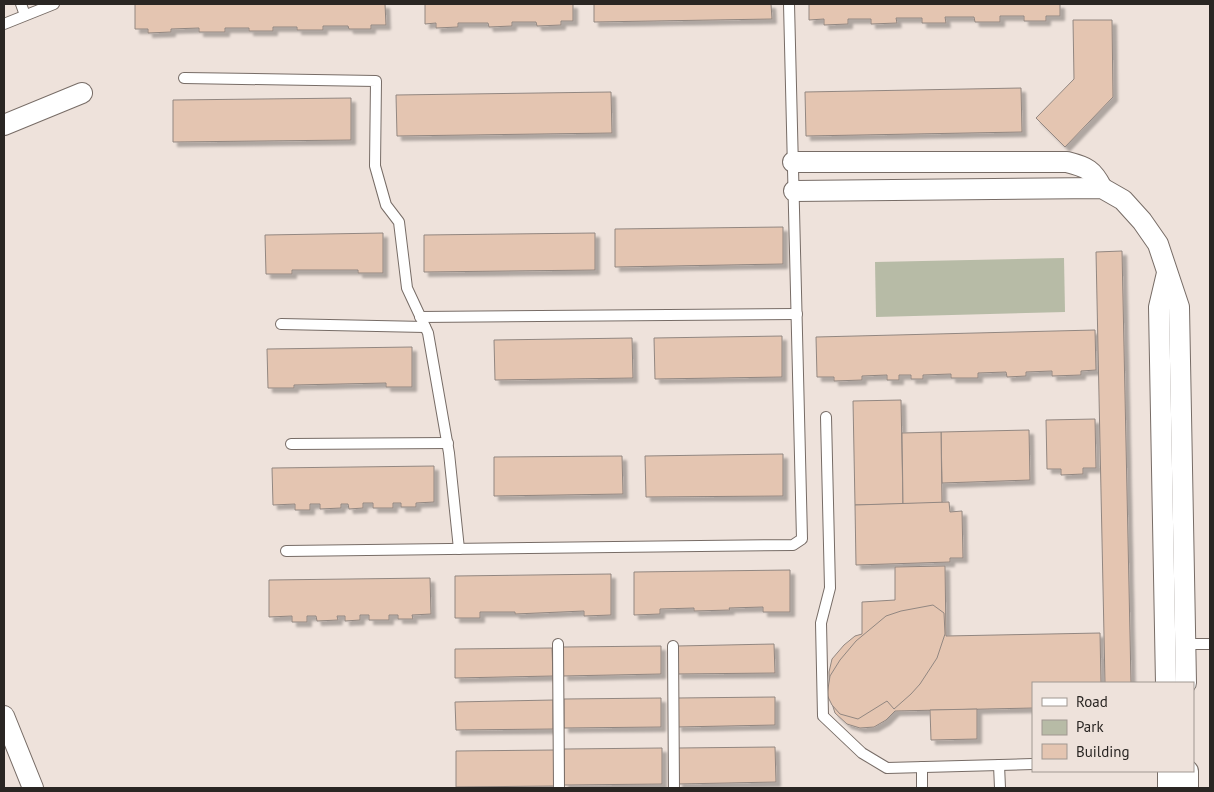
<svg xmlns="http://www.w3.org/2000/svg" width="1214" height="792" font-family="'PT Sans',sans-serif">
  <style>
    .green { fill: #b7bba6 }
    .building { fill: #e4c5b1; stroke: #928781; filter: url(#shadow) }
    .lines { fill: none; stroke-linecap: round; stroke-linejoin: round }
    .lane-casing { stroke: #776c66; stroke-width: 12 }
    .street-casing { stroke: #776c66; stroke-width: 22 }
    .lane { stroke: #fff; stroke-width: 10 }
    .street { stroke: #fff; stroke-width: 20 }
  </style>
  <defs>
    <filter id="shadow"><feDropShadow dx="4.5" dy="4.5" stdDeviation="1" flood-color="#0004"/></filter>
  </defs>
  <rect width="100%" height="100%" fill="#eee2db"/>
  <path class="green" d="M1064,258L1065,312L876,317L875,262Z"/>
  <g class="building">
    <path d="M135,4H385L386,25H371V29H349L348,26H323V30H297V27H273V31H249V28H225V32H199V28L171,29V32L148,33V29H135Z"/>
    <path d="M425,4H573V21H561V25L537,26L536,22H512V26L489,27L488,23H458V27L436,28V23L425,24Z"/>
    <path d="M594,4H771L772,19L594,22Z"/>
    <path d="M809,4H1060V16H1046V21H1024V16H1000V22H975L974,17H945L946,23H922V18H896L897,23L871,24V19H848V24L824,25V19L809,20Z"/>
    <path d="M1073,20H1112L1113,97L1065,147L1036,118L1074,79Z"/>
    <path d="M1021,88L1022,132L806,136L805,92Z"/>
    <path d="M611,92L612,133L397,136L396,95Z"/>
    <path d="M351,98V140L173,142V100Z"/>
    <path d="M783,227V264L615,267V229Z"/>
    <path d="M383,233V273H358V270H292V274H266L265,235Z"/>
    <path d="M595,233V270L424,272V235Z"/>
    <path d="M1122,251L1131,683H1105L1096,252Z"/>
    <path d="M1095,330L1096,370L1081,371V375L1052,376V371L1026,372V376L1007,377L1006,372L978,373V378H951V374L923,375V379H911V375H899V380H887V375L862,376V380L834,381V377H817L816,337Z"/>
    <path d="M782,336V377L655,379L654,338Z"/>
    <path d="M632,338L633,378L495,380L494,340Z"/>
    <path d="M412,347V387H386V383L294,385V388H268L267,349Z"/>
    <path d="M901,400L903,504L855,505L853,401Z"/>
    <path d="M1095,419L1096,468H1083V474L1061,475V469H1047L1046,420Z"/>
    <path d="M1029,430L1030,480L942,483L941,432Z"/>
    <path d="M941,432L942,503L903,504L902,433Z"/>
    <path d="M783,454V496L646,497L645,456Z"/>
    <path d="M622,456L623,494L494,496V457Z"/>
    <path d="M434,466V502L416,503V507H401V503H393V508H373V503H363V508L349,509L348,504H341V508L320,509V504H310V510H295V504L273,505L272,468Z"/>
    <path d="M949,502L950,512L962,511L963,558H950V562L856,565L855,505Z"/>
    <path d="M945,566L946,636L1100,633L1101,683H1033V708L895,711L886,720L874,727L860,728L847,724L835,713L830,697L829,672L832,659L844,645L855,636L862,634V602L895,600V567Z"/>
    <path d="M790,570V612H763V607L729,608L730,610L694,611V608L660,609V614L634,615V572Z"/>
    <path d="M611,574V615L584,616V611L515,614V612H480V618H455V576Z"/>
    <path d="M430,578L431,614L412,615L413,619H398V615H389V620H369V615H360V620L345,621V616H337L338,620L317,621L316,616H307V622H292V616L269,617V580Z"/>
    <path d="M933,605L944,613L945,634L937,658L920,684L911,694L894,709L887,701L858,719L840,714L832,705L827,695L830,676L840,660L856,641L886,616L901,611Z"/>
    <path d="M774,644L775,673L677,674V646Z"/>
    <path d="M661,646V674L563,676V647Z"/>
    <path d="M552,648L553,676L455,678V649Z"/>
    <path d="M775,697V725L677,727V698Z"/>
    <path d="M661,698V727L564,728V699Z"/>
    <path d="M553,700V729L456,730L455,702Z"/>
    <path d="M977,709V739L931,740L930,710Z"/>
    <path d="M775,747L776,782L678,784V748Z"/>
    <path d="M662,748V784L564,785V749Z"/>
    <path d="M554,750V786L456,787V751Z"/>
  </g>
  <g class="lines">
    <defs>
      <g id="lane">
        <path d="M21,4L25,15"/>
        <path d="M4,24L54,4"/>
        <path d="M184,78L376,81L375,166L386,205L399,222L407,288L428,333L449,453L459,549"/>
        <path d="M420,317L797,314"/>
        <path d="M281,324L425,327"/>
        <path d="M826,417L830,588L821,623L823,716L862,753L887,768L1033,764"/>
        <path d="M291,444L448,443"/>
        <path d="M286,551L793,545L802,539L789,4"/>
        <path d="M558,644L559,788"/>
        <path d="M1185,644H1210"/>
        <path d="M673,646L674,788"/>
        <path d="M999,765L1000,788"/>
        <path d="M922,767V788"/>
      </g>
      <g id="street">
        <path d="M4,125L82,93"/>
        <path d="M793,162H1067C1087,167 1093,170 1102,188"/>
        <path d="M794,191L1102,188L1123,200L1142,221L1158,244L1179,307L1186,683"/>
        <path d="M1166,683L1159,307L1167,273"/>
        <path d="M4,716L33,788"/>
        <path d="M1168,771V788"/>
        <path d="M1188,771V788"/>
      </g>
    </defs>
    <use href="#lane" class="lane-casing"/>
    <use href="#street" class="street-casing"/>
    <use href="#lane" class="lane"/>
    <use href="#street" class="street"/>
  </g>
  <rect width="1214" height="792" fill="none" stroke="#2a2623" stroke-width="10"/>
  <rect x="1032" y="682" width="162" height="90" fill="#eee2db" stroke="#a09791"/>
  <rect x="1042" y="698" width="25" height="8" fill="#ffffff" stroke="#a09791"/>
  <text x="1076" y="707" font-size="15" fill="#2a2623">Road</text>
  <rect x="1042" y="720" width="25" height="15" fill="#b7bba6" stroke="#a09791"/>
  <text x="1076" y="732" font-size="15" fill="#2a2623">Park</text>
  <rect x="1042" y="744" width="25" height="15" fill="#e4c5b1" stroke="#a09791"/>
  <text x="1076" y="757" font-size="15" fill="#2a2623">Building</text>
</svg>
